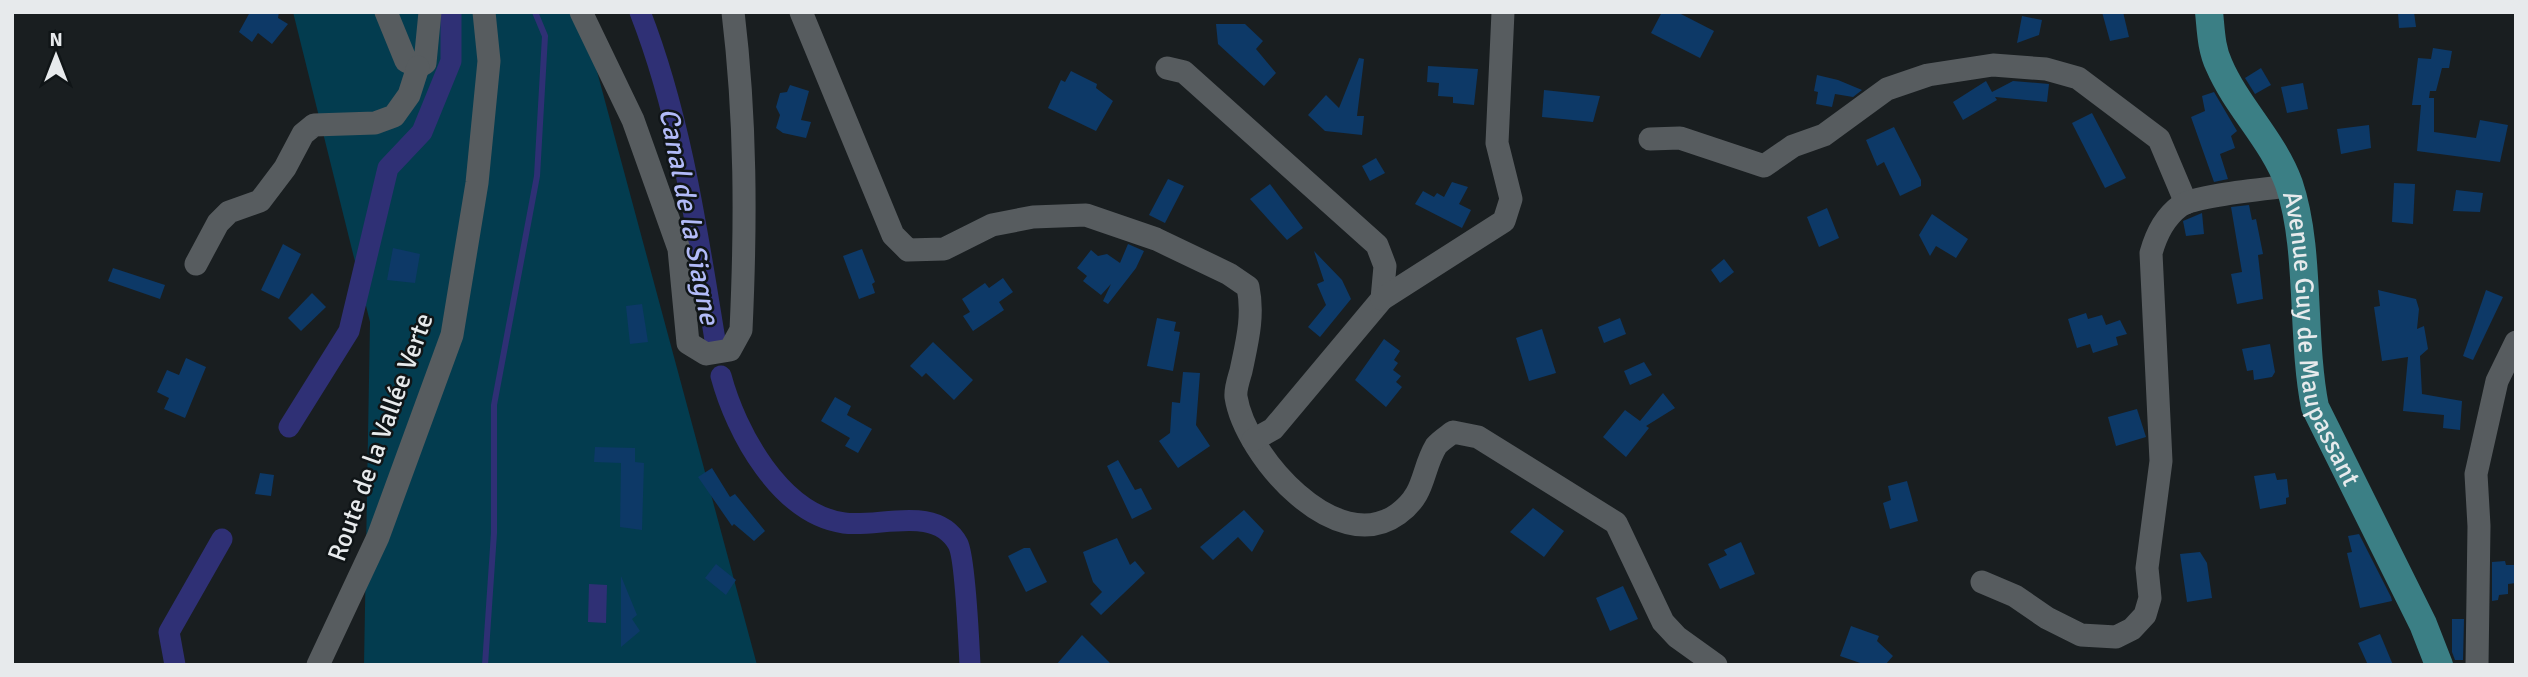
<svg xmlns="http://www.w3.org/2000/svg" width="2528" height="677" font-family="Signika,sans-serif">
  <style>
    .green { fill: #033c4f }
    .water { fill: #2f3075 }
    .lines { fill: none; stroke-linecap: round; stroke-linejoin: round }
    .stream { stroke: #2f3075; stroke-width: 6 }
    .canal { stroke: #2f3075; stroke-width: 21 }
    .building { fill: #0d3967 }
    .minor { stroke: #575c5f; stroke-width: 23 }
    .major { stroke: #3b7f85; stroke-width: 28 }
    .labels { text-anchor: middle; stroke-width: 5; stroke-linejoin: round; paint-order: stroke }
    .street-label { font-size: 26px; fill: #e7eaec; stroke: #101517 }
    .water-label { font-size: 28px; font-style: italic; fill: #b2bbf8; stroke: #101517 }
  </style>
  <rect width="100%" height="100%" fill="#191e20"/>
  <path class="green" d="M293,12H581L757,665H364L370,322Z"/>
  <path class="water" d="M589,584L607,585L606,623L588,622Z"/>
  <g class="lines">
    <path class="stream" d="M485,665L494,533V405L537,176L545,36L535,12"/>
    <g class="canal">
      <path d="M640,12C681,117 697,230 715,340"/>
      <path d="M721,376C736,432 780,514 844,523C879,528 936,504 958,544C965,557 969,644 970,665"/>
      <path d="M289,427L349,331L388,168L422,132L451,61V12"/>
      <path d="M175,665L169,632L222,539"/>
    </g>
  </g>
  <g class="building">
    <path d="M250,12H279L278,18L288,24L272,44L258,33L252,42L239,32Z"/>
    <path d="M1662,12H1677L1714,31L1700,58L1651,33Z"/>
    <path d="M2102,12H2123L2129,37L2110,41Z"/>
    <path d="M2398,12H2414L2416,27L2399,28Z"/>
    <path d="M2022,16L2042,20L2039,35L2017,43Z"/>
    <path d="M1216,24H1245L1263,41L1256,49L1276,73L1264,86L1218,44Z"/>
    <path d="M2433,48L2452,51L2449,68H2442L2436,91H2430L2429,98H2434V132L2476,138L2480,120L2508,125L2500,162L2417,151L2421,105H2412L2418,58L2431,59Z"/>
    <path d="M1359,58L1364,59L1357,116H1364L1362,135L1325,131L1308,115L1326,95L1339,108Z"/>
    <path d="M1428,66L1478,69L1474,105L1453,103V97L1438,96L1439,83L1427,82Z"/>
    <path d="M2261,68L2271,85L2255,94L2245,78Z"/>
    <path d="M1071,71L1097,84L1096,88L1113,101L1096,131L1048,108L1061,80L1065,82Z"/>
    <path d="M1817,75L1838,80L1862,90L1853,97L1835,94L1832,107L1816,104L1818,92L1814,91Z"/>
    <path d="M1986,81L1992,92L2013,81L2049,84L2047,102L1995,97L1997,100L1963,120L1953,102Z"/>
    <path d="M2303,83L2308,109L2287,113L2281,87Z"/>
    <path d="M790,85L809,91L801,120L811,122L806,138L783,133L776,128L780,115L776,107L780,93L787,92Z"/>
    <path d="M1544,90L1600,96L1593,122L1542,117Z"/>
    <path d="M2214,92L2237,131L2231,136L2235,148L2220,154L2228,179L2214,182L2191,117L2205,111L2202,96Z"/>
    <path d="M2092,113L2126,178L2105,188L2072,123Z"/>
    <path d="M2369,125L2371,148L2341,154L2337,129Z"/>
    <path d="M1894,127L1921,180V186L1900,196L1884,162L1877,166L1866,140Z"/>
    <path d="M1376,158L1385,173L1370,181L1362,166Z"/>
    <path d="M1168,179L1184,186L1165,223L1149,215Z"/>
    <path d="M1452,182L1468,187L1459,204L1471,210L1462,228L1415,204L1423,191L1434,197L1437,193L1444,197Z"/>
    <path d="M2394,183L2415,184L2413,224L2392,222Z"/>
    <path d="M1270,184L1303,228L1287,240L1250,199Z"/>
    <path d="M2456,190L2483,193L2480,212L2453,211Z"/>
    <path d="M2249,205L2252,220L2256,219L2263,254L2258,255L2263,299L2237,304L2231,274L2242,272L2231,207Z"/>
    <path d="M1827,208L1839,238L1819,247L1807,217Z"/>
    <path d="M2202,213L2204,234L2186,236L2183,221Z"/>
    <path d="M1932,214L1968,239L1956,258L1936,246L1930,256L1919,235Z"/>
    <path d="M283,244L301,254L279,299L261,290Z"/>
    <path d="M1128,244L1144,251L1136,268L1108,304L1103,301L1111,284L1101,295L1083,281L1087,276L1077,268L1091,250L1098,256L1107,254L1120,263Z"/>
    <path d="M393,248L420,254L415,283L387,280Z"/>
    <path d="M862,249L875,282L872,284L875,293L859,299L843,256Z"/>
    <path d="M1314,251L1342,280L1351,299L1320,337L1308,327L1326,305L1317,284L1324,281Z"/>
    <path d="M1724,259L1734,272L1720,283L1711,270Z"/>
    <path d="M113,268L165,285L160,299L108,281Z"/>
    <path d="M1003,278L1013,292L999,302L1004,310L973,331L963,316L970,312L962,299L985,283L989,288Z"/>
    <path d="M2378,290L2416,299L2419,309L2417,329L2424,326L2428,349L2420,356L2422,394L2462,401L2460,430L2443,428L2444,415L2403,411L2408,357L2382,361L2374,307L2380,306Z"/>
    <path d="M2486,290L2503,297L2473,360L2463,356Z"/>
    <path d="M312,293L326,307L301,331L288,318Z"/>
    <path d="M642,304L648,342L630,344L626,306Z"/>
    <path d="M2086,313L2088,319L2102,315L2106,325L2120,320L2127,334L2116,337L2118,345L2093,353L2090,344L2077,348L2068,319Z"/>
    <path d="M1157,318L1176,322L1174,331L1180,332L1173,371L1147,366Z"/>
    <path d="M1620,318L1626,334L1604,343L1598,327Z"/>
    <path d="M1542,329L1556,373L1529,381L1516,338Z"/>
    <path d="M1384,339L1400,351L1394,360L1398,363L1393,370L1401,376L1396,382L1402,387L1386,407L1355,380Z"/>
    <path d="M933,342L973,380L954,400L926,373L922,377L910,366Z"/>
    <path d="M2270,344L2275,372L2272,377L2254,380L2253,370L2247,371L2242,349Z"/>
    <path d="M186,358L206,367L185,418L164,409L169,398L157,392L167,370L179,375Z"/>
    <path d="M1644,362L1652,375L1630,385L1624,371Z"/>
    <path d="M1183,372L1200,373L1196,425L1210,446L1178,468L1159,441L1170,433L1172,402L1180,403Z"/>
    <path d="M1663,393L1675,408L1646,426L1649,428L1626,457L1603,437L1625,410L1640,421Z"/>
    <path d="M835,397L851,406L847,415L872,429L858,453L845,446L850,438L821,421Z"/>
    <path d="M2137,409L2146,437L2116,446L2108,417Z"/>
    <path d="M595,447L635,448V462L644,463L642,530L620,527L621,463L594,462Z"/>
    <path d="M1118,460L1135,490L1141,488L1152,509L1132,519L1107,466Z"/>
    <path d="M712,468L730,497L735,494L765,531L754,541L734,524L732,526L698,477Z"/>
    <path d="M260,473L274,475L271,496L255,494Z"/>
    <path d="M2275,473L2277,480L2287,479L2289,497L2286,498V504L2260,509L2254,476Z"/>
    <path d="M1907,481L1918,521L1890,529L1883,503L1891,500L1888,486Z"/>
    <path d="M1533,508L1564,531L1544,557L1510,532Z"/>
    <path d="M1244,510L1264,531L1252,552L1238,537L1213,560L1200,547Z"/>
    <path d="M2359,534L2391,597L2392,601L2360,608L2347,553L2352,552L2348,536Z"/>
    <path d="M1117,538L1130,565L1135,561L1145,573L1101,615L1090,604L1102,592L1093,582L1083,552Z"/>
    <path d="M1741,542L1755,574L1720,589L1708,564L1727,555L1724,550Z"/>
    <path d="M1024,548H1030L1047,582L1026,592L1008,556Z"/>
    <path d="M2200,552L2207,563L2212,598L2187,602L2180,554Z"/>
    <path d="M2505,561L2506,565H2516V583L2508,584V594L2499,595L2498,600L2492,601V562Z"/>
    <path d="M716,564L736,580L726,595L705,578Z"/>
    <path d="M621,576L637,615L632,619L640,631L621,647Z"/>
    <path d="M1623,586L1638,619L1610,631L1596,598Z"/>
    <path d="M2452,619H2464L2463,660H2455L2452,652Z"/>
    <path d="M1851,626L1879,636L1877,641L1893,656L1885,665H1866L1840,656Z"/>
    <path d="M2380,634L2393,665H2368L2358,643Z"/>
    <path d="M1082,635L1112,665H1056Z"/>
  </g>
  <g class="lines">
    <g class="minor">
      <path d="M386,12L406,61L418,67L425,63L430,12"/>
      <path d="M581,12L633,120L679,249L688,343L706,354L730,350L741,330C746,223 746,119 733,12"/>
      <path d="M801,12L893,235L908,250L944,249L992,225L1033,217L1086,215L1156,239L1229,274L1248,287C1254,316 1247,342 1241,371C1239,378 1235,389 1236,397C1245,455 1336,559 1398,514C1426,494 1421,471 1436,446C1440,441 1448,436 1453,432L1478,437L1616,523L1663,622L1677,637L1716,665"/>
      <path d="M1167,68L1184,72L1377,245L1385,266L1382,299L1273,429L1253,440"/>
      <path d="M1650,139L1680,138L1764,166L1793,146L1824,135L1887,89L1928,75L1993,65L2046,69L2078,78L2159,139L2186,203"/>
      <path d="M196,264L218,223L229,212L260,201L285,168L303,134L314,125L375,123L394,116L409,95L418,67"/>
      <path d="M1382,299L1504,221L1511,199L1497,143L1503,12"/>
      <path d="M1982,582L2015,596L2047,618L2081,635L2116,637L2132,629L2145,615L2150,598L2147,568L2161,461L2151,253C2156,235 2165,217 2180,206C2196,195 2266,189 2289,186"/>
      <path d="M318,665L378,537L452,335L477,183L489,61L484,12"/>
      <path d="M2477,665L2479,526L2476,474L2497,381L2516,342"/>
    </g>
    <path class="major" id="s1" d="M2209,12C2211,30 2211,48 2219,65C2237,107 2273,140 2289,184C2311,249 2301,337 2315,407L2423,624L2439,665"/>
  </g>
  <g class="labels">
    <g class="street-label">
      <text dy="9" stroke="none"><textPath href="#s1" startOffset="352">Avenue Guy de Maupassant</textPath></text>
      <text transform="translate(380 437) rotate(-70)" y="9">Route de la Vallée Verte</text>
    </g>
    <g class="water-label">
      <text transform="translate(690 216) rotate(79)" y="10">Canal de la Siagne</text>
    </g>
  </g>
  <rect width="2528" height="677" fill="none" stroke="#e7eaec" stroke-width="28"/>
  <g transform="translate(56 56)" stroke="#101517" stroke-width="5" paint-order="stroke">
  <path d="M0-5L12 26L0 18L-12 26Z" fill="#e7eaec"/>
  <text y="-10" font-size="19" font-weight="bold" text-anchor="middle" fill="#e7eaec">N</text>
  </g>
</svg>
